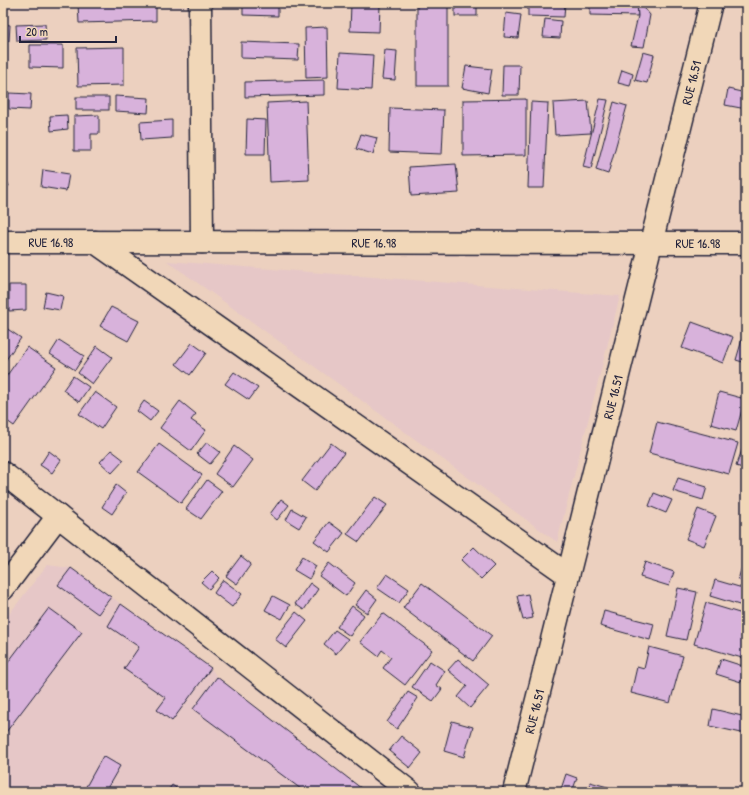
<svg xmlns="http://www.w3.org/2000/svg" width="749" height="795" font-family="'Patrick Hand',sans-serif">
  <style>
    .built { fill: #e6c7c7 }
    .building { fill: #d8b2db; stroke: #22223b }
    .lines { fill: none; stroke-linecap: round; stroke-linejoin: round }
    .minor-casing { stroke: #22223b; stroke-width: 25 }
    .minor { stroke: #f1d7b8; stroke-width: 22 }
    .labels { text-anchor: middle; stroke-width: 3.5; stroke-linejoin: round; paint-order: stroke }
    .street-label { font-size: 13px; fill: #22223b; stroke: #f1d7b8 }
  </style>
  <rect width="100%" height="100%" fill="#ecd0bf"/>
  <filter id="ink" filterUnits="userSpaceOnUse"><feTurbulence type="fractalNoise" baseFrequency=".025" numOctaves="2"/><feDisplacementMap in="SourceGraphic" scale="8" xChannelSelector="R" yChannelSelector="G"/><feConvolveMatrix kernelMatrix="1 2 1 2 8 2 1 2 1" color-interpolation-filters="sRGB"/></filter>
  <g filter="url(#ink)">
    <g class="built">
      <path d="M167,261L620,296L557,542L347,390Z"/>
      <path d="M47,565L71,568L211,668L217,677L366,792H3V622Z"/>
    </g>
    <g class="building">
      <path d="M78,3H156V21L79,23Z"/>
      <path d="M243,3H278V16L243,15Z"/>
      <rect x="417" y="3" width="31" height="83"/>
      <rect x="455" y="3" width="22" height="13"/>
      <path d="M528,3H565L564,17L528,16Z"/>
      <path d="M590,3H637L638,16L590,15Z"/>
      <path d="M637,3H640L650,15L644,47L631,46L638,16Z"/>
      <path d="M351,4L380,5L379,32L350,31Z"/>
      <path d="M506,13L521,15L518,38L504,37Z"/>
      <path d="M545,19L561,21L560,38L543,37Z"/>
      <path d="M3,24L10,25L9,41H3Z"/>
      <path d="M45,24L46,40L17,41L16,25Z"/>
      <path d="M327,27L328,77L306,78L305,28Z"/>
      <path d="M241,42L299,44L298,60L241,58Z"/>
      <path d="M30,45H63V68L30,67Z"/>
      <path d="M124,47V85L78,86L77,48Z"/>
      <path d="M385,50L397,51L395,80L382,79Z"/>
      <path d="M643,52L654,55L647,83L635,80Z"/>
      <path d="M340,53L373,55L371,90L338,88Z"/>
      <path d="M503,65H520L519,95H502Z"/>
      <path d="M466,66L492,69L488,93L462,88Z"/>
      <path d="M622,70L633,74L630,86L618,83Z"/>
      <path d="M324,80V95L245,97V82Z"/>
      <path d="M728,89L746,93V109L725,105Z"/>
      <path d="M9,93L31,94L30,110L9,109Z"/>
      <path d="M3,94H5L4,107L3,108Z"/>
      <path d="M115,96L149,98L148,113L115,111Z"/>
      <rect x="76" y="97" width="33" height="13"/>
      <path d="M526,99V155L463,156V100Z"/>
      <path d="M600,99L608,100L591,169L583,167Z"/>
      <path d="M306,101L309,180L270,182L267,103Z"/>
      <path d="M588,101L591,133L555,135L553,103Z"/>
      <path d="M531,102L548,103L544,188H528Z"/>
      <path d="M614,102L627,106L608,174L596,170Z"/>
      <path d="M390,108L444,110L442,154L389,152Z"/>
      <path d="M67,115L68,129L51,131L50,116Z"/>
      <path d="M99,115V134H91V151H74V116Z"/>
      <path d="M247,119L266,120L265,154H246Z"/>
      <path d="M172,120V138L141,140L140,122Z"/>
      <path d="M361,134L377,138L373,154L356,149Z"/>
      <path d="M456,164L459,193L411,196L409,167Z"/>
      <path d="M43,170L69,174L66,191L41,187Z"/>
      <path d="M3,171L9,186L3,188Z"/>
      <path d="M9,285H26V310L9,311Z"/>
      <path d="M46,292L63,296L60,310L43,307Z"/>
      <path d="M111,307L139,321L128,341L100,326Z"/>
      <path d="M692,322L733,337L723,363L682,348Z"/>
      <path d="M746,326V363L736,360Z"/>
      <path d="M6,328L21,338L3,364V333Z"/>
      <path d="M59,340L84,356L75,370L50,354Z"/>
      <path d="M192,343L206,353L190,375L176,364Z"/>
      <path d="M97,346L112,357L92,384L78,373Z"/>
      <path d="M27,347L56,367L14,426L3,418V381Z"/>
      <path d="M234,372L258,388L249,400L225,384Z"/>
      <path d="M73,376L89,387L79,402L63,390Z"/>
      <path d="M95,392L116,407L101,429L79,414Z"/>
      <path d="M719,392L745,399L736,431L711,424Z"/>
      <path d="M144,401L158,411L150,421L137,411Z"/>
      <path d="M180,401L196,414L191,420L206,430L191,451L160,428Z"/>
      <path d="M657,422L738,443L729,474L649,453Z"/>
      <path d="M207,442L220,452L210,464L197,454Z"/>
      <path d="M745,442L746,443V469L736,466Z"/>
      <path d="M331,443L344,453L315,491L302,481Z"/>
      <path d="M159,444L202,475L181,503L138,472Z"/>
      <path d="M234,446L253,460L233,487L215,474Z"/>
      <path d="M111,450L124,460L112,473L100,462Z"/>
      <path d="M49,451L61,460L52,473L40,465Z"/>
      <path d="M678,478L707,487L703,500L673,491Z"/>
      <path d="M207,480L222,491L201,519L186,509Z"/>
      <path d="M116,485L126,493L112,514L102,507Z"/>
      <path d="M654,493L672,500L666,513L649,506Z"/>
      <path d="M375,497L387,505L359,542L347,534Z"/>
      <path d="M281,499L289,505L277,520L270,514Z"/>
      <path d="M292,509L306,517L299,528L286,520Z"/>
      <path d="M698,509L716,516L704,546L686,539Z"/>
      <path d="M329,522L344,533L329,552L314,541Z"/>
      <path d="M474,547L494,566L481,579L461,560Z"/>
      <path d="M746,553V582L738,580Z"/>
      <path d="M241,556L251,564L237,584L226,576Z"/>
      <path d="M302,557L316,566L309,579L294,570Z"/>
      <path d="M645,562L674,572L669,586L640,577Z"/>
      <path d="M329,563L355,583L346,596L319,576Z"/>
      <path d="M71,568L111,597L98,614L58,585Z"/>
      <path d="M212,571L219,578L209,589L201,582Z"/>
      <path d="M387,574L409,589L399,603L377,588Z"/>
      <path d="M223,580L242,594L232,607L214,593Z"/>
      <path d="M715,580L746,589V607L710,596Z"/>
      <path d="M310,583L318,589L304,610L295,604Z"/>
      <path d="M422,583L492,636L473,661L403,608Z"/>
      <path d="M678,588L697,592L686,640L667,636Z"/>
      <path d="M366,590L377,599L367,613L355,605Z"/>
      <path d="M528,594L533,618L523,620L517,596Z"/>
      <path d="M273,596L290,605L282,619L265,610Z"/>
      <path d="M706,603L746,615V646L742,658L694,644Z"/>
      <path d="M121,604L211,668L172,721L157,710L166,698L124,669L139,647L108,626Z"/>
      <path d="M352,606L364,615L350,636L337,627Z"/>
      <path d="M49,608L82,632L3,736V669Z"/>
      <path d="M604,611L654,624L650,640L600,626Z"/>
      <path d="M296,612L307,621L286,648L275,639Z"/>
      <path d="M383,613L432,650L405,685L383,668L391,657L382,650L378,656L360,642Z"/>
      <path d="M335,630L348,639L336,654L324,644Z"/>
      <path d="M649,647L683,656L670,703L631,693L637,667L644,669Z"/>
      <path d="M458,659L489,685L470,708L458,697L467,686L448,670Z"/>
      <path d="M721,659L746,667L741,682L716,674Z"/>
      <path d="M430,661L445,671L436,685L442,689L433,701L412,687Z"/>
      <path d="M217,677L366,792H305L193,709Z"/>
      <path d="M408,692L418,698L397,729L387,722Z"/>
      <path d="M713,709L746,717V734L710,726Z"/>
      <path d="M452,721L473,727L464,757L444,751Z"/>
      <path d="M401,736L422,753L410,768L389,751Z"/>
      <path d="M103,756L120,766L105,792H83Z"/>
      <path d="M566,774L577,778L572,792H560Z"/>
      <path d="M590,782L625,792H588Z"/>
      <path d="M172,785L182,792H167Z"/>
    </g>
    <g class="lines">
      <defs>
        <g id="minor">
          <path d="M200,3L202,242"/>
          <path id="s1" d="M3,242L746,243"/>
          <path d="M95,242L568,575"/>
          <path d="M3,473L410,792"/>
          <path d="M3,589L58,516"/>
          <path id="s2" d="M514,792L711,3"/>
        </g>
      </defs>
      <use href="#minor" class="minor-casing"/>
      <use href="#minor" class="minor"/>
    </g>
  </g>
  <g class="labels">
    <g class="street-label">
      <text dy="5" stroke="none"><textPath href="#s2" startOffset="731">RUE 16.51</textPath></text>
      <text dy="5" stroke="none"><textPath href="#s1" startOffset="48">RUE 16.98</textPath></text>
      <text dy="5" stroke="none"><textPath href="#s1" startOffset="371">RUE 16.98</textPath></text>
      <text dy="5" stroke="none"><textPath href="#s1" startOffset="695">RUE 16.98</textPath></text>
      <text dy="5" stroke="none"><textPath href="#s2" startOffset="407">RUE 16.51</textPath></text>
      <text dy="5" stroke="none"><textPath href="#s2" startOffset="83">RUE 16.51</textPath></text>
    </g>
  </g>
  <rect width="749" height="795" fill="none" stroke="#f1d7b8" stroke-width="16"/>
  <rect x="8" y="8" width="733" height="779" fill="none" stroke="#22223b" stroke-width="1.5" filter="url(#ink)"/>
  <path d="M20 36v6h96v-6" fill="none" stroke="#22223b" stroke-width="2"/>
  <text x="26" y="36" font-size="12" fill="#22223b" stroke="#f1d7b8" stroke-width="3" paint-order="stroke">20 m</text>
</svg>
